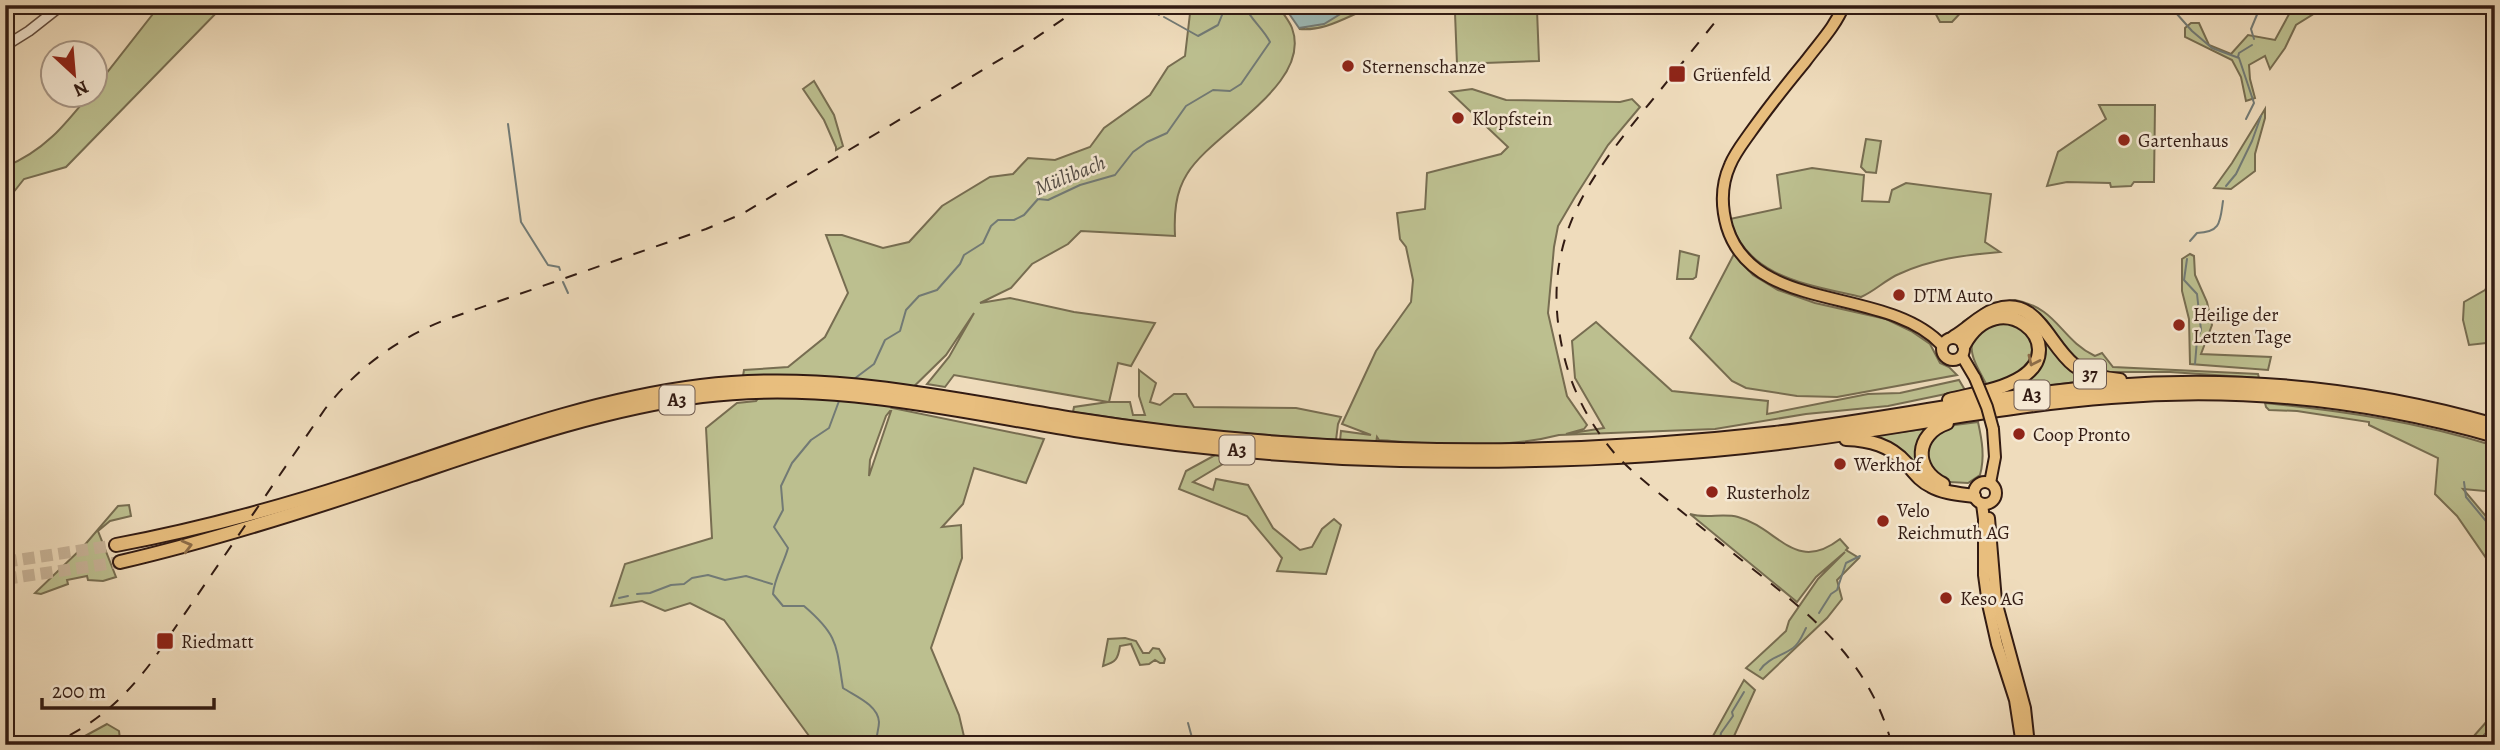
<svg xmlns="http://www.w3.org/2000/svg" width="2500" height="750" font-family="Alegreya,serif">
  <style>
    .green { fill: #bcbf8f; stroke: #776d51; stroke-width: 2; fill-rule: evenodd }
    .water { fill: #9cbab7; stroke: #727a75; stroke-width: 2 }
    .lines { fill: none; stroke-linecap: round; stroke-linejoin: round }
    .stream { stroke: #727a75; stroke-width: 2 }
    .highway-tunnel { stroke: #c9b59a; stroke-width: 12; stroke-dasharray: 12 6; stroke-linecap: butt }
    .minor-casing { stroke: #614b3d; stroke-width: 12 }
    .major-casing { stroke: #321b13; stroke-width: 14 }
    .highway-casing { stroke: #321b13; stroke-width: 16 }
    .minor { stroke: #f5e8d3; stroke-width: 9 }
    .major { stroke: #e8be7e; stroke-width: 10 }
    .highway { stroke: #e8be7e; stroke-width: 12 }
    .rail { stroke: #321b13; stroke-width: 2; stroke-dasharray: 12 12; stroke-linecap: butt }
    .major-bridge-casing { stroke: #321b13; stroke-width: 14; stroke-linecap: butt }
    .major-bridge { stroke: #e8be7e; stroke-width: 10 }
    .oneway { stroke: #8d6c48 }
    .poi-dot { fill: #8f2418; stroke: #f5e8d3; stroke-width: 2.5 }
    .labels { text-anchor: middle; stroke-width: 5; stroke-linejoin: round; paint-order: stroke }
    .shield { fill: #f5e8d3; stroke: #6c584d; stroke-width: 2 }
    .shield-label { font-size: 18px; font-weight: bold; fill: #321b13 }
    .poi-label { font-size: 19px; fill: #321b13; stroke: #f5e8d3; text-anchor: start }
    .water-label { font-size: 21px; font-style: italic; fill: #524b44; stroke: #f5e8d3 }
  </style>
  <rect width="100%" height="100%" fill="#efdcbc"/>
  <filter id="stains"><feTurbulence type="fractalNoise" baseFrequency=".00286" numOctaves="4"/><feColorMatrix values="0 0 0 0 .2 0 0 0 0 .09 0 0 0 0 .02 0 0 0 .5 -.17"/></filter>
  <radialGradient id="worn" r=".72"><stop offset=".6" stop-color="#630" stop-opacity="0"/><stop offset="1" stop-color="#630" stop-opacity=".3"/></radialGradient>
  <g class="green">
    <path d="M160,5H165L173,13L183,5H224L66,167L24,179L5,203V167C44,151 64,126 89,95L94,94L95,88Z"/>
    <path d="M1191,5H1278C1282,13 1289,20 1292,28C1313,85 1212,132 1187,174C1175,193 1174,215 1175,236L1081,231L1068,244L1032,264L1011,288L980,303L1010,298L1074,312L1155,323L1131,366L1118,363L1109,402H1130L1133,415H1145L1139,396V370L1156,383L1150,402L1160,405L1174,394H1186L1194,407L1296,408L1341,417L1338,424L1336,440L1198,430L1073,412L1074,407L1108,402L954,375L945,387L927,384L949,357L974,313L946,355L892,408L1044,439L1026,483L974,468L963,504L942,527L961,525L962,558L931,648L959,715L966,745H812V740L724,620L690,603L665,611L642,601L611,606L625,564L712,538L706,428L737,403L756,401L776,377L743,376L744,370L788,367L825,337L848,293L826,235H842L883,248L909,242L942,206L990,177L1013,174L1028,158L1055,160L1090,147L1104,128L1150,95L1168,67L1185,56ZM890,411H891L869,476L870,460L886,416Z"/>
    <path d="M1353,5H1378C1351,13 1328,32 1299,29L1320,22Z"/>
    <path d="M1931,5H1968L1952,22H1940Z"/>
    <path d="M2294,5H2328L2296,25L2285,48L2270,69L2265,56L2249,65L2250,79L2255,98L2246,101L2241,77L2232,60L2185,37V28L2191,23H2199L2209,45L2231,54L2248,35L2275,40Z"/>
    <path d="M1537,10L1539,61L1457,64L1455,13Z"/>
    <path d="M814,81L834,115L843,146L836,150V147L824,120L803,89Z"/>
    <path d="M1472,89L1506,100L1620,102L1632,99L1640,107L1608,145L1575,197L1558,226L1554,247L1548,313L1567,396L1587,425L1584,429L1566,434L1604,428L1575,378L1572,341L1596,322L1672,391L1768,401L1767,414L1868,394L1900,393L1959,380L1965,390L1888,406L1806,414L1715,429L1559,435C1501,450 1437,444 1379,440L1377,437L1376,443L1340,441L1341,431L1371,435L1342,424L1376,351L1411,302L1413,280L1406,247L1400,239L1397,213L1425,209L1427,173L1501,154L1508,147L1450,92Z"/>
    <path d="M2099,105H2155L2154,182H2134L2131,186L2111,187L2110,183L2067,182L2047,186L2058,152L2106,119Z"/>
    <path d="M2265,109V118L2255,154V171L2231,189L2214,188L2232,163Z"/>
    <path d="M1866,139L1881,141L1876,173L1866,172L1861,167Z"/>
    <path d="M1812,168L1864,175L1862,201L1889,202L1892,190L1906,183L1991,194L1985,242L2000,252C1965,255 1931,259 1899,274C1885,280 1875,291 1861,297C1810,285 1746,278 1730,219L1781,208L1777,175Z"/>
    <path d="M1680,251L1699,256L1696,277L1693,279H1677Z"/>
    <path d="M1734,254L1753,275L1778,290L1815,303L1886,319L1911,331L1930,344L1940,363L1949,367L1957,375L1837,397L1797,396L1746,388L1732,381L1690,338Z"/>
    <path d="M2190,254L2194,256L2195,275L2207,302L2212,325L2201,354L2271,357L2268,370L2190,364L2189,319L2182,291V259Z"/>
    <path d="M2495,274V342L2469,345L2463,320L2464,302L2485,290Z"/>
    <path d="M2015,300C2058,308 2060,339 2095,356L2102,353L2113,367L2258,374L2259,378L2170,372H2098L2082,366L2022,306L1961,328L1963,322L1991,303Z"/>
    <path d="M2003,322L2046,335C2056,355 2064,369 2085,377L2084,381L1991,393C1976,363 1951,335 2003,322Z"/>
    <path d="M2265,403C2346,411 2417,422 2495,446V492L2463,489L2495,527V571L2457,516L2435,494L2438,458L2369,425V422L2297,411L2269,410L2266,407Z"/>
    <path d="M1978,422C1982,440 1985,457 1980,475L1968,483L1950,482L1947,490L1870,436Z"/>
    <path d="M1217,454L1226,462L1193,482L1213,490L1216,479L1248,485L1273,528L1300,550L1312,547L1322,529L1334,519L1341,525L1326,574L1277,571L1282,558L1247,516L1179,489L1186,471Z"/>
    <path d="M129,505L131,516L110,521L98,531L116,577L103,581L88,580L87,576L67,580L68,584L41,594L35,593L83,547L118,506Z"/>
    <path d="M1690,514C1705,519 1723,513 1738,517C1778,528 1795,574 1840,539L1848,548L1846,550L1859,558L1837,580L1842,599L1827,618L1763,679L1746,668L1786,631L1789,621L1818,579L1845,552L1816,577L1797,602Z"/>
    <path d="M1125,638L1136,641L1143,653H1149L1153,648L1159,649L1165,659L1164,663H1160L1155,660L1149,664L1140,665L1131,644L1120,646C1118,659 1116,662 1103,666L1108,639Z"/>
    <path d="M1744,680L1755,690L1730,745H1708Z"/>
    <path d="M2495,712V731L2486,733L2475,745H2466Z"/>
    <path d="M107,724L119,731L120,739L117,745H90L85,736Z"/>
  </g>
  <path class="water" d="M1283,5H1355L1324,24L1299,28Z"/>
  <g class="lines">
    <g class="stream">
      <path d="M1140,5L1150,8L1159,15"/>
      <path d="M2169,5L2192,31L2212,48L2239,58L2254,103L2246,119"/>
      <path d="M1164,17L1198,36L1218,25L1226,5"/>
      <path d="M2254,39L2251,29L2261,5"/>
      <path d="M2238,57L2239,53L2252,45"/>
      <path d="M508,124L521,222L548,265L559,267L560,270"/>
      <path d="M2226,186L2236,174L2252,141L2261,116"/>
      <path d="M2190,241L2197,233C2221,232 2220,222 2223,201"/>
      <path d="M2187,259L2184,280L2197,294L2201,330L2197,340L2195,364"/>
      <path d="M563,282L568,293"/>
      <path d="M854,379L874,364L885,340L900,331L906,310L919,296L937,290L960,264L964,255L983,243L991,226L998,220H1014L1024,215L1038,199L1048,200L1080,185L1115,175L1133,152L1147,142L1167,133L1186,106L1213,90L1230,91L1241,84L1270,42C1263,28 1251,20 1244,5"/>
      <path d="M839,401L829,428L811,440L792,463L781,486L783,510L774,527L788,548C784,563 774,579 773,594L783,606H804C839,636 836,645 843,688C855,696 878,705 879,722C879,730 875,737 877,745"/>
      <path d="M2464,482L2466,497L2495,532"/>
      <path d="M637,594L650,593L671,585L684,584L692,578L708,575L725,580L746,576L772,584"/>
      <path d="M619,598L628,596"/>
      <path d="M1819,613L1831,594L1837,590L1846,563L1860,556"/>
      <path d="M1760,670C1768,658 1782,656 1793,648C1799,644 1803,634 1806,628"/>
      <path d="M1188,723L1194,745"/>
      <path d="M1719,745L1721,733L1733,716L1732,712L1744,692"/>
      <path d="M2474,745L2495,726"/>
    </g>
    <g class="highway-tunnel">
      <path d="M5,562L116,545"/>
      <path d="M5,579L120,562"/>
    </g>
    <defs>
      <path id="minor" d="M5,46L29,31L62,5"/>
      <g id="major">
        <path d="M1844,5C1835,27 1819,43 1805,62C1786,85 1767,109 1750,133C1743,143 1735,153 1730,165C1721,185 1721,206 1727,227C1754,315 1886,285 1942,345"/>
        <circle cx="1953" cy="349" r="11"/>
        <path d="M1962,356L1975,378"/>
        <circle cx="1985" cy="493" r="11"/>
        <path d="M1990,483L1995,457L1993,429"/>
        <path d="M1982,504L1984,519V575L1988,604L1997,644L2015,700L2022,745"/>
        <path d="M1989,518L1996,601L2025,708L2029,745"/>
      </g>
      <g id="highway">
        <path d="M1954,337C1968,329 1980,315 1995,310C2037,295 2048,345 2074,365C2088,375 2103,379 2120,380"/>
        <path d="M1949,400C1973,394 2002,390 2022,377C2072,344 1999,281 1964,345"/>
        <path d="M1846,439C1870,440 1890,445 1906,463C1914,472 1920,481 1931,486C1943,493 1960,494 1974,496"/>
        <path d="M1943,484C1913,469 1915,434 1947,423"/>
        <path d="M116,545C196,530 274,509 351,484C466,447 580,401 701,386C827,370 950,399 1074,419C1181,436 1290,446 1399,449C1525,453 1650,447 1775,433C1887,419 1998,395 2111,386C2241,376 2370,389 2495,425"/>
        <path d="M120,562C219,539 315,508 411,475C506,443 602,409 702,396C830,380 950,410 1075,430C1182,447 1291,457 1400,460C1530,463 1659,458 1787,442C1896,429 2003,405 2111,397C2241,386 2370,400 2495,436"/>
      </g>
    </defs>
    <use href="#minor" class="minor-casing"/>
    <use href="#major" class="major-casing"/>
    <use href="#highway" class="highway-casing"/>
    <use href="#minor" class="minor"/>
    <use href="#major" class="major"/>
    <use href="#highway" class="highway"/>
    <g class="rail">
      <path d="M1729,5C1702,38 1676,71 1649,104C1587,180 1540,242 1562,347C1570,387 1589,424 1616,455C1634,474 1655,490 1676,507C1702,528 1728,549 1754,570C1817,620 1870,663 1892,745"/>
      <path d="M48,745C92,728 125,698 153,660L325,409C357,368 397,339 445,320L706,229L742,214L1031,41L1084,5"/>
    </g>
    <defs>
      <path id="major-bridge" d="M1975,378L1987,407L1993,429"/>
    </defs>
    <use href="#major-bridge" class="major-bridge-casing"/>
    <use href="#major-bridge" class="major-bridge"/>
  </g>
  <defs><path id="oneway-chevron" d="M-2-3.5L2.5 0L-2 3.5" fill="none" stroke-width="1.6" stroke-linecap="round" stroke-linejoin="round" transform="scale(1.75)"/></defs>
  <g class="oneway">
    <use href="#oneway-chevron" transform="translate(2033 361) rotate(115)"/>
    <use href="#oneway-chevron" transform="translate(187 546) rotate(-15)"/>
  </g>
  <g class="poi-dot">
    <circle cx="1348" cy="66" r="7"/>
    <rect x="1668" y="65" width="18" height="18" rx="3.5"/>
    <circle cx="1458" cy="118" r="7"/>
    <circle cx="2124" cy="140" r="7"/>
    <circle cx="1899" cy="295" r="7"/>
    <circle cx="2179" cy="325" r="7"/>
    <circle cx="2019" cy="434" r="7"/>
    <circle cx="1840" cy="464" r="7"/>
    <circle cx="1712" cy="492" r="7"/>
    <circle cx="1883" cy="521" r="7"/>
    <circle cx="1946" cy="598" r="7"/>
    <rect x="156" y="632" width="18" height="18" rx="3.5"/>
  </g>
  <g class="labels">
    <g class="shield">
      <rect x="2074" y="359.5" width="32" height="29" rx="5"/>
      <rect x="2014.5" y="380.5" width="35" height="29" rx="5"/>
      <rect x="659.5" y="385.5" width="35" height="29" rx="5"/>
      <rect x="1219.5" y="435.5" width="35" height="29" rx="5"/>
    </g>
    <g class="shield-label">
      <text x="2090" y="380">37</text>
      <text x="2032" y="401">A3</text>
      <text x="677" y="406">A3</text>
      <text x="1237" y="456">A3</text>
    </g>
    <g class="poi-label">
      <text x="1362" y="73">Sternenschanze</text>
      <text x="1693" y="81">Grüenfeld</text>
      <text x="1472" y="125">Klopfstein</text>
      <text x="2138" y="147">Gartenhaus</text>
      <text x="1913" y="302">DTM Auto</text>
      <text x="2193" y="321">Heilige der<tspan x="2193" dy="22">Letzten Tage</tspan></text>
      <text x="2033" y="441">Coop Pronto</text>
      <text x="1854" y="471">Werkhof</text>
      <text x="1726" y="499">Rusterholz</text>
      <text x="1897" y="517">Velo<tspan x="1897" dy="22">Reichmuth AG</tspan></text>
      <text x="1960" y="605">Keso AG</text>
      <text x="181" y="648">Riedmatt</text>
    </g>
    <g class="water-label">
      <text transform="translate(1070 175) rotate(-22)" y="7">Mülibach</text>
    </g>
  </g>
  <rect width="2500" height="750" fill="none" stroke="#efdcbc" stroke-width="28"/>
  <rect x="7" y="7" width="2486" height="736" fill="none" stroke="#321b13" stroke-width="3.5"/>
  <rect x="14" y="14" width="2472" height="722" fill="none" stroke="#321b13" stroke-width="2"/>
  <g transform="translate(74 74) rotate(154)"><circle r="33" fill="#f5e8d3" stroke="#a79686" stroke-width="2"/>
  <path d="M0-5L12 26L0 18L-12 26Z" fill="#8f2418"/>
  <text y="-10" font-size="19" font-weight="bold" text-anchor="middle" fill="#321b13">N</text>
  </g>
  <path d="M42 698v10h172v-10" fill="none" stroke="#321b13" stroke-width="3.5"/>
  <text x="52" y="698" font-size="21" fill="#321b13" stroke="#f5e8d3" stroke-width="5" paint-order="stroke">200 m</text>
  <rect width="100%" height="100%" filter="url(#stains)"/>
  <rect width="100%" height="100%" fill="url(#worn)"/>
</svg>
